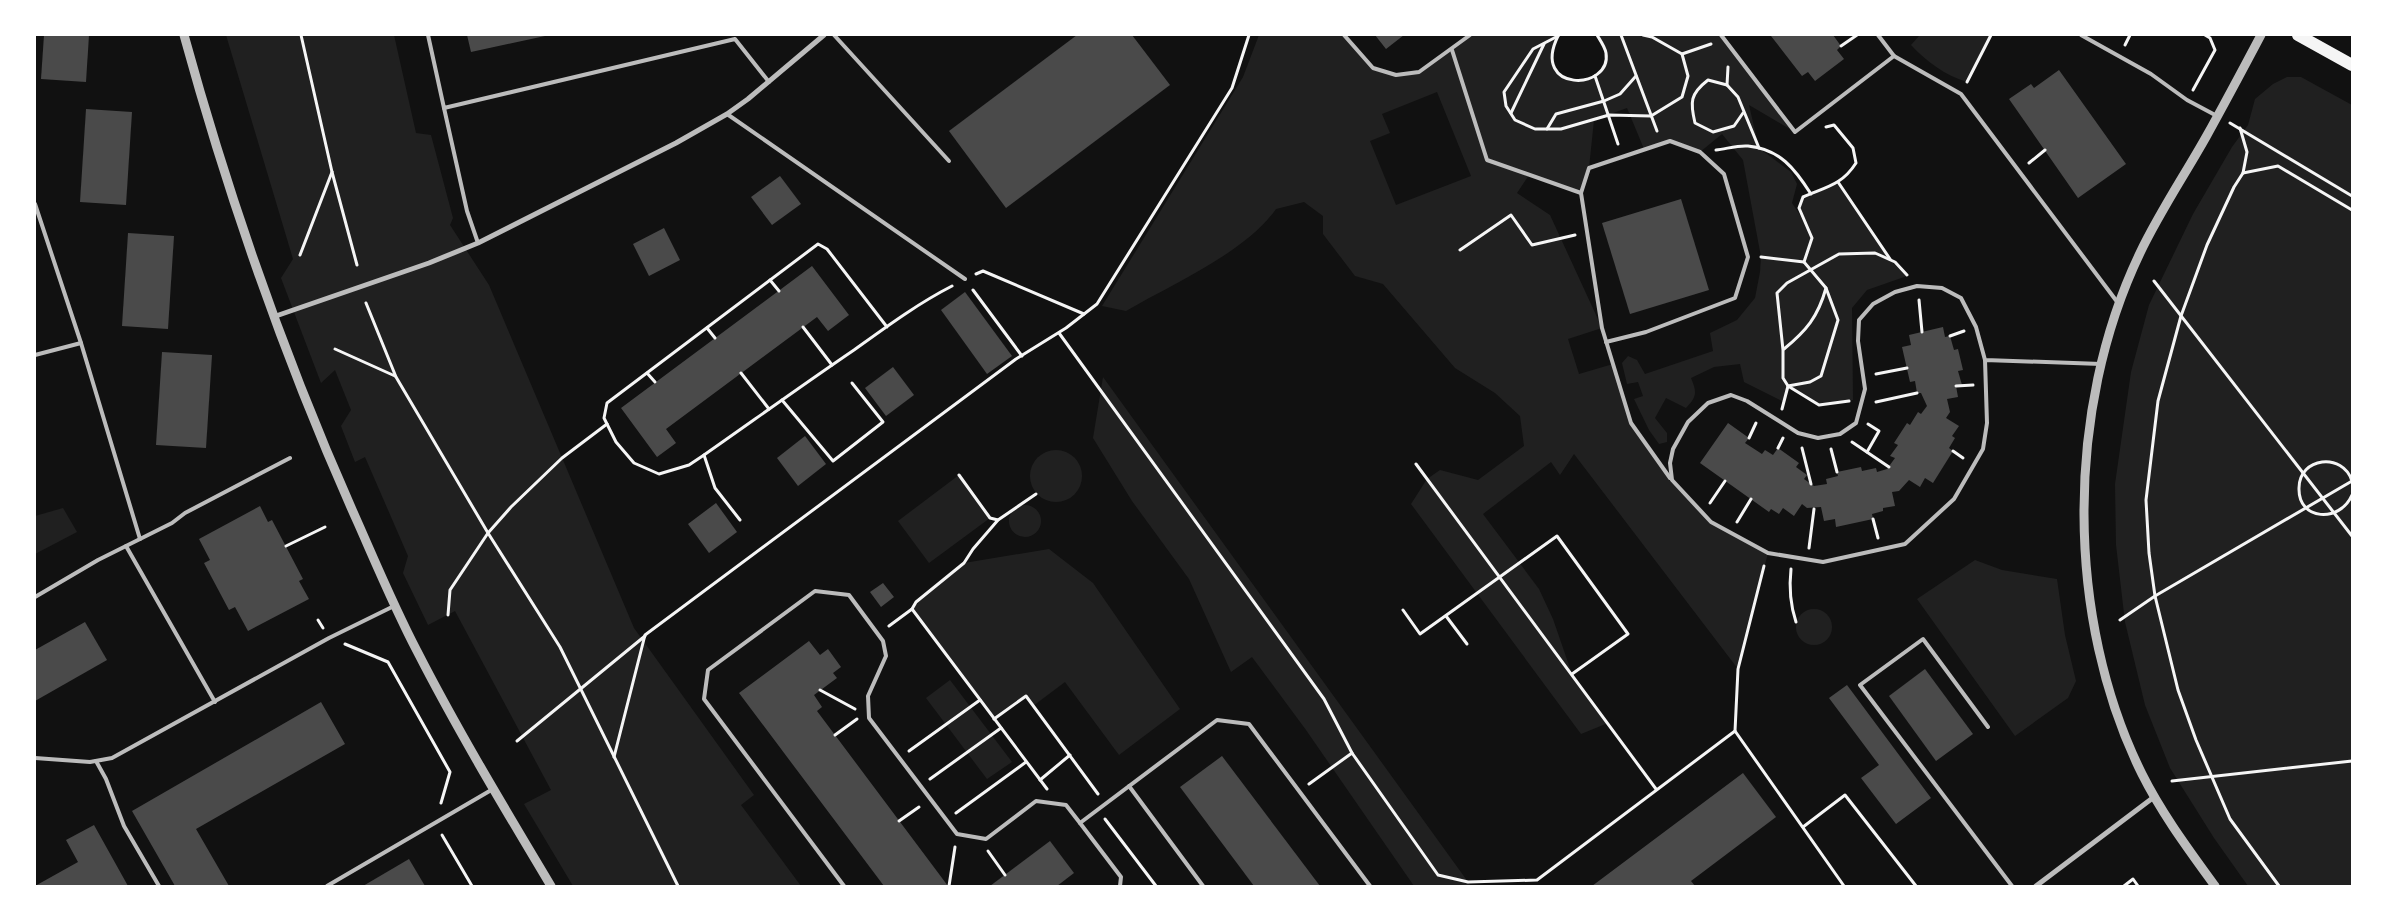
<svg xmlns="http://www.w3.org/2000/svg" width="2387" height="921" font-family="'DM Sans',sans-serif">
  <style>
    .green { fill: #202020; fill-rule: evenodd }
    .building { fill: #4a4a4a }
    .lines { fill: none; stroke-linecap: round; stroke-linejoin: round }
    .path { stroke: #f5f5f5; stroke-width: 3 }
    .service { stroke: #bcbcbc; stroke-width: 4 }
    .minor { stroke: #bcbcbc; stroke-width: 5 }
    .tertiary { stroke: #bcbcbc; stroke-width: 9 }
    .primary { stroke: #f5f5f5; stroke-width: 12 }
  </style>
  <rect width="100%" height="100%" fill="#111"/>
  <g class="green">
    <path d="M226,35H394L416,133L431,135L453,218L450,225L489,285L634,628L754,795L741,805L801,886H573L524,804L551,790L455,611L428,625L403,573L408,556L365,457L355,462L341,426L351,410L335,370L321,383L281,278L293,259Z"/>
    <path d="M1259,35H1344L1373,68L1396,75L1419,72L1470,35H1560C1534,61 1576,100 1600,71C1604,66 1607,58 1606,53C1604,47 1600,40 1597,35H1721L1795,132L1749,105L1759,148L1791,172L1797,184L1792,203L1802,218L1799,208L1803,197L1838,182L1890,260L1907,276L1867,290L1852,308L1853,400L1819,405L1788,386L1784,402L1744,382L1740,364L1714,367L1691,378C1697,392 1697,397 1686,408L1666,398L1655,418L1667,433V442L1659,444L1649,430L1634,399L1643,396L1638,382L1627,384L1622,363L1628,356L1637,360L1645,374L1713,351L1710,333L1737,320L1755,298L1760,272L1761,257L1743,160L1722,134L1700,152L1670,141L1644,149L1627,108L1594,120L1589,168L1581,193L1529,175L1517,193L1550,215L1602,328L1568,339L1579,374L1613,364L1631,423L1672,480L1711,522L1768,553L1738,669L1574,454L1560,475L1551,462L1483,514L1539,589L1553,619L1572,674L1608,723L1581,734L1411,504L1427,479L1440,470L1478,480L1524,446L1520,416L1495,393L1455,368L1383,284L1355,276L1323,234V216L1304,202L1276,209C1245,253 1172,284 1126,311L1102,306L1243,77ZM1437,92L1471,176L1396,205L1370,141L1390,133L1382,114Z"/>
    <path d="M1920,35H1991L1967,82C1946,76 1926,61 1911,45Z"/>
    <path d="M2287,77H2301L2352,105V886H2248L2214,838L2170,768L2145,705L2125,622L2116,545L2115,484L2131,372L2149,305L2193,214L2232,147L2248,125L2255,99L2273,84Z"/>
    <path d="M1103,377L1471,886H1414L1306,730L1252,657L1231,672L1189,579L1132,501L1093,438Z"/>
    <circle cx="1056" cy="476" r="26"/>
    <path d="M959,475L990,518L929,563L898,521Z"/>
    <circle cx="1025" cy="521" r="16"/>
    <path d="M63,508L77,532L35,554V516Z"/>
    <path d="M1049,549L1093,583L1180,709L1119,755L1065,682L1033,706L1026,696L994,719L912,609L916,602L964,563Z"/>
    <path d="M1975,560L2002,570L2057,579L2065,635L2076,681L2068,698L2015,736L1917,599Z"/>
    <circle cx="1814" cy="627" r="18"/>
    <path d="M950,680L1012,762L987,779L926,698Z"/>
  </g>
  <g class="building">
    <path d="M44,35H89L86,82L41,79Z"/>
    <path d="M467,35H545V36L471,52Z"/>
    <path d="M1077,35H1132L1170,85L1006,208L949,131Z"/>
    <path d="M1375,35H1404L1386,49Z"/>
    <path d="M1773,35H1833L1841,46L1837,50L1844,59L1815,81L1808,72L1802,76L1771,36Z"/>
    <path d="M2059,70L2126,164L2078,198L2009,99L2031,84L2034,88Z"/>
    <path d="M86,109L132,112L126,205L80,202Z"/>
    <path d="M780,176L801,204L772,225L751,197Z"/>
    <path d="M1681,199L1709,290L1630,314L1602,223Z"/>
    <path d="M664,228L680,260L649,276L633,244Z"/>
    <path d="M128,233L174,236L168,329L122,326Z"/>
    <path d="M812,266L849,315L828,331L817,317L666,429L676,443L657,457L621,408Z"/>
    <path d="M965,292L1012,356L987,374L941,310Z"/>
    <path d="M1943,327L1945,337L1950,336L1954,350L1958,349L1963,370L1958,371L1962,385L1956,386L1958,397L1947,399L1950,412L1946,418L1959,426L1952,436L1955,438L1949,448L1953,451L1933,483L1925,478L1920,487L1909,480L1899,491L1892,492L1895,506L1883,508V511L1872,514L1873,519L1836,527L1835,519L1824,521L1821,507L1807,508L1802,504L1794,516L1783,508L1779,514L1771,509L1769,512L1700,463L1728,423L1749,438L1745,443L1762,454L1765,450L1773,455L1778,448L1799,463L1796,467L1807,475L1804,479L1814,486L1827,484L1826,479L1838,476L1837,472L1861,467L1862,471L1876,468L1877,472L1887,469L1895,458L1890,456L1898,445L1894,443L1907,423L1910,425L1918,412L1921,414L1927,406L1921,393H1917L1915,381L1910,382L1902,347L1911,345L1909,335Z"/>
    <path d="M162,352L212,355L206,448L156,445Z"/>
    <path d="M893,367L914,395L886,416L865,388Z"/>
    <path d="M805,436L826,464L798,486L777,458Z"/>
    <path d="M716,503L737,532L709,553L688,524Z"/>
    <path d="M260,506L268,522L272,520L303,579L299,581L309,599L248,631L235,607L229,610L204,563L210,560L199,539Z"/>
    <path d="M883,583L894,597L881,607L870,592Z"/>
    <path d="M85,622L107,660L35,701V650Z"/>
    <path d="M809,641L820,655L828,649L841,667L833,673L837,678L814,695L822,707L817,711L948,886H884L739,693Z"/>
    <path d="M1925,669L1973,734L1936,761L1889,696Z"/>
    <path d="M1847,685L1931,798L1896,824L1861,778L1879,765L1829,698Z"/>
    <path d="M321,702L345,744L196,829L229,886H175L132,811Z"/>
    <path d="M1222,756L1320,886H1254L1180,787Z"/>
    <path d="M1743,773L1776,817L1691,881L1695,886H1592Z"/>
    <path d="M94,825L128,886H35L78,862L66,840Z"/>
    <path d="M1050,841L1074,873L1057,886H990Z"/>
    <path d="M409,859L425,886H363Z"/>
  </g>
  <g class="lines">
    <g class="path">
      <path d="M301,35L332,172L357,265"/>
      <path d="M1621,35L1657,131"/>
      <path d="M1558,36L1533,49L1504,92L1506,106L1515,120L1535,129H1561L1609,115L1651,116L1682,97L1688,76L1682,54L1652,37L1643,35"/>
      <path d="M1558,36C1530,93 1612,91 1606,53C1605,47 1600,40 1597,35"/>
      <path d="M2125,45L2130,35"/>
      <path d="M1841,46L1857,35"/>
      <path d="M1682,54L1711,44"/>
      <path d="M1728,67L1727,85L1738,97L1759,148"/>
      <path d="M1595,76L1618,144"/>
      <path d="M1967,82L1991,35"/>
      <path d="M1727,85L1708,80C1690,94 1690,102 1695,123L1713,132L1734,126L1743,113"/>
      <path d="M2193,90L2215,50L2210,38L2205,35"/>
      <path d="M1511,113L1544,44"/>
      <path d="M2230,123L2352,196"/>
      <path d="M2240,128L2247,152L2243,173L2234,187L2207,245L2181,316L2158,401L2146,500L2149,553L2155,596L2178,690L2196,740L2230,819L2279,886"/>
      <path d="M1547,129L1556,114L1604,101L1620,94L1636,76"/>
      <path d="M1716,150C1726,149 1738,145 1748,146C1780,149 1795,169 1811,194"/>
      <path d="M2029,163L2045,150"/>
      <path d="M2243,173L2278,166L2352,210"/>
      <path d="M1838,182L1890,259"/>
      <path d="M1460,250L1511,215L1532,245L1575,235"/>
      <path d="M300,255L332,172"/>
      <path d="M1761,257L1804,262"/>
      <path d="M976,274L983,271L1084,314"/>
      <path d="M770,280L779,291"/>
      <path d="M2154,281L2352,536"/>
      <path d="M973,290L1022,356"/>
      <path d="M1919,300L1922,332"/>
      <path d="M366,303L396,377L488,533L560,647L678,886"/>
      <path d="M803,327L832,365"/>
      <path d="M887,327L827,249L818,244L607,403L604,418L616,442L634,463L659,474L689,465L704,455C754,420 804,384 854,350C886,327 917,304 952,286"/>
      <path d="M707,328L715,338"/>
      <path d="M1059,333L1324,699L1352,753"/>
      <path d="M1950,336L1964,331"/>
      <path d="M335,349L395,376"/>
      <path d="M1784,349C1806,331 1818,317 1826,288"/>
      <path d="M647,373L655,382"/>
      <path d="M741,373L769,409"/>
      <path d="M1876,374L1907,368"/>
      <path d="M1956,386L1973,385"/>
      <path d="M782,400L833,461L883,422L852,383"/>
      <path d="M1849,401L1819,405L1788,386L1783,378V350L1777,293L1787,283L1839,254L1875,253L1895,262L1907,275"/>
      <path d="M1876,402L1917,393"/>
      <path d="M1782,409L1788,386L1810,382L1821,376L1838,320L1826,288L1804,262L1812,238L1799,208L1803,197C1826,187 1842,185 1856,163L1853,148L1834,125L1826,127"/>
      <path d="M1749,438L1756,423"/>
      <path d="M1852,442L1889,467"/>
      <path d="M1778,448L1783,438"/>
      <path d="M1802,448L1811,484"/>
      <path d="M1831,449L1837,472"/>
      <path d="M1953,451L1963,458"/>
      <path d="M1867,452L1879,431L1868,424"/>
      <path d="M704,455L715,488L740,520"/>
      <path d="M1416,464L1656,789"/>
      <path d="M959,475L990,518L998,520"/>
      <path d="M2352,481C2343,452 2299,457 2299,488C2298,521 2340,523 2352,495"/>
      <path d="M1710,503L1725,481"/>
      <path d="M1873,519L1878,538"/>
      <path d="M1737,522L1751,499"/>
      <path d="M286,546L325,527"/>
      <path d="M1809,548L1814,509"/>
      <path d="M1791,569C1789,587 1790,604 1796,622"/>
      <path d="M912,609L916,602L964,563L973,549L998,520L1036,494"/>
      <path d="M1403,610L1420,634L1557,536L1628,634L1572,674"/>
      <path d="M448,615L450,590L488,533L511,507L562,458L607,424"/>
      <path d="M1446,616L1467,644"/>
      <path d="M318,620L323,628"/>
      <path d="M2120,620L2155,596L2352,481"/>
      <path d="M889,626L912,609L1047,789"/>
      <path d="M345,644L388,662L450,772L441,803"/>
      <path d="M820,690L855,709"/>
      <path d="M994,719L1026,696L1098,794"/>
      <path d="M1735,731L1738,669L1764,566"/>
      <path d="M835,735L857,719"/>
      <path d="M517,741L645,636"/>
      <path d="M909,751L980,700"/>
      <path d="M614,757L645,635L1016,359L1066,328L1097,304L1232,88L1249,35"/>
      <path d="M930,779L1001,728"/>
      <path d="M1040,780L1070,755"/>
      <path d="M2172,781L2352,761"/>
      <path d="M1309,784L1352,753L1438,875L1468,882L1537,880L1735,731L1844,886"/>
      <path d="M956,813L1026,762"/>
      <path d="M1105,819L1156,886"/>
      <path d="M899,821L919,807"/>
      <path d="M1803,827L1845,795L1916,886"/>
      <path d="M442,835L472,886"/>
      <path d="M988,851L1005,875"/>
      <path d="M949,886L955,847"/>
      <path d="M2124,886L2133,879L2138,886"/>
    </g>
    <g class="service">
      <path d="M428,35L444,108L735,39L769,82"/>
      <path d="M834,35L949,161"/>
      <path d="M1344,35L1373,68L1396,75L1419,72L1470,35"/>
      <path d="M1721,35L1795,132L1894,56L1961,94L2118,303"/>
      <path d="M1878,35L1894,56"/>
      <path d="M2081,35L2151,74L2187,100L2217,116"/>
      <path d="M1452,50L1487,160L1581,193L1602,328L1631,423L1670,478"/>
      <path d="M444,108L467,211L478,243"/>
      <path d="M727,114L965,279"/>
      <path d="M1581,193L1589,168L1670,141L1700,152L1724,174L1748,257L1735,298L1646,332L1606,342"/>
      <path d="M35,204L81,343L140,539"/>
      <path d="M35,355L81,343"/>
      <path d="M1985,360L1987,423L1983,449L1954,499L1905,544L1823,562L1768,553L1711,522L1672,480L1670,463L1673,449L1688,422L1708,403L1731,395L1747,401L1798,433L1818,438L1840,434L1856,423L1865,389L1858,341L1859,320L1873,304L1895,292L1917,286L1942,288L1961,298L1976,327L1985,360L2101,364"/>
      <path d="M126,546L215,702"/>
      <path d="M35,597L98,560L172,523L185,513L290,458"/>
      <path d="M1988,727L1923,639L1860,685L2012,886"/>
      <path d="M35,758L90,762L112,758L329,638L394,606"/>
      <path d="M96,761L106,779L124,826L159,886"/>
      <path d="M1129,786L1203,886"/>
      <path d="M327,886L493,789"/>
      <path d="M844,886L704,699L708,670L815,591L849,595L883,641L886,656L868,696L869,718L957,834L986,839L1036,801L1066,805L1080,823"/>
      <path d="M1120,886L1121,877L1080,823L1217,720L1249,724L1370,886"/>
    </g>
    <g class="minor">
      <path d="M273,317L429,263L478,243L676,143L727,114L748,99L824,35"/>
      <path d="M2036,886L2154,797"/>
    </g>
    <g class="tertiary">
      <path d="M184,35C230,202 287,365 358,523C377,566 395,609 417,651C458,731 505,809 551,886"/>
      <path d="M2215,886C2189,850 2162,814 2142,774C2065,619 2065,409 2140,253C2159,213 2184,176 2206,137C2225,103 2243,69 2261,35"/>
    </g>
    <path class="primary" d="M2298,35L2352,65"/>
  </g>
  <rect width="2387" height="921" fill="none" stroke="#ffffff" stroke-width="72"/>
</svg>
